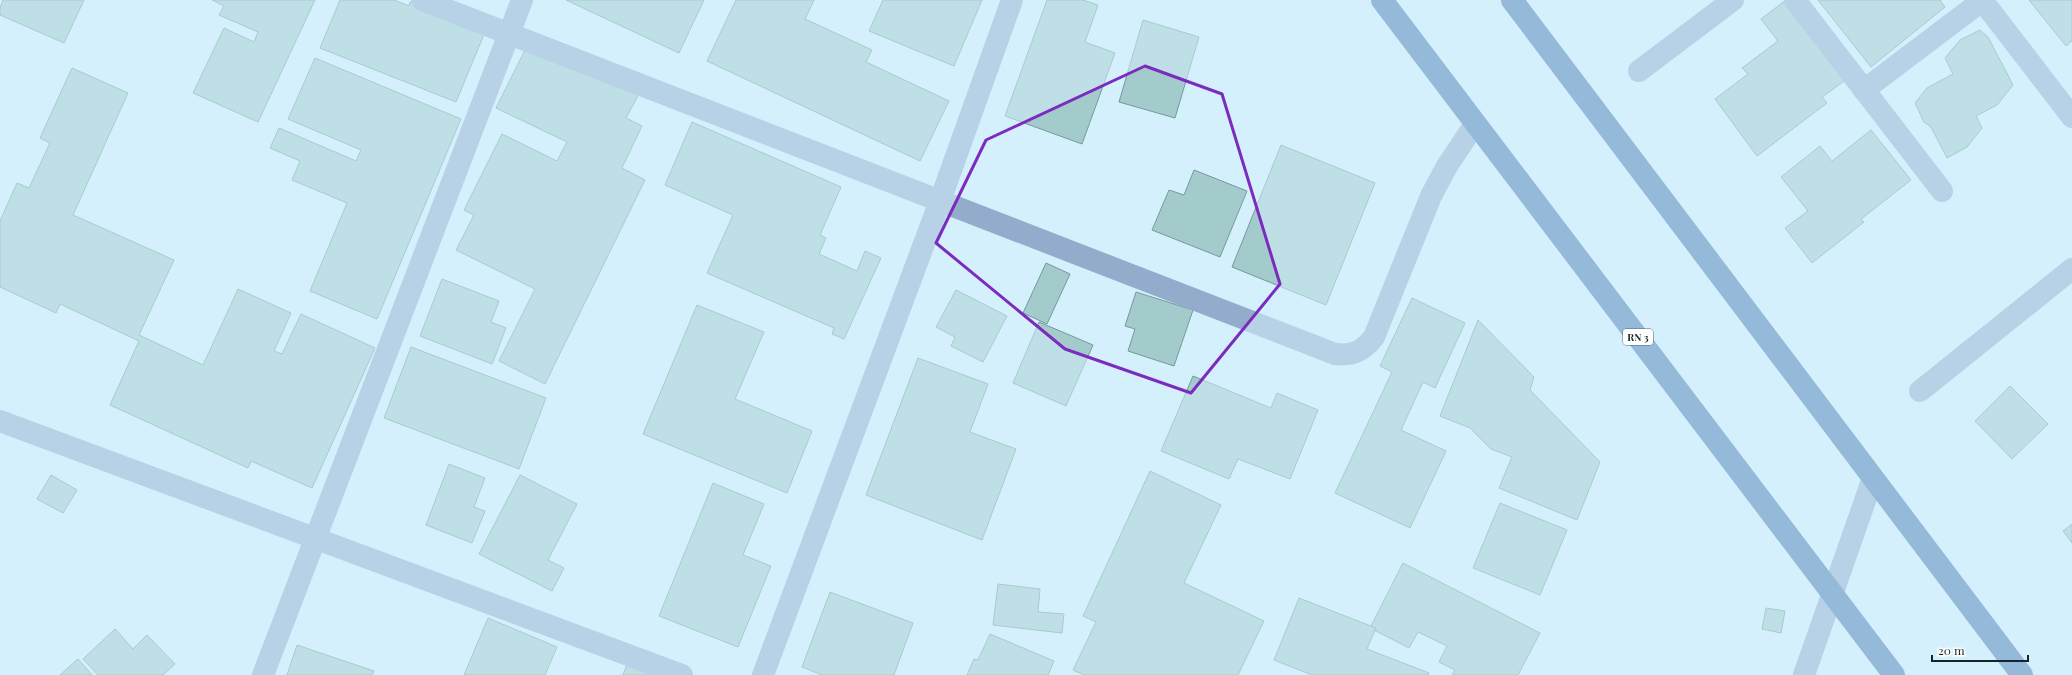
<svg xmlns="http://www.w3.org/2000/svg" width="2072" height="675" font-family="'Playfair Display',serif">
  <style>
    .building { fill: #a4cbcb; stroke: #749a9a }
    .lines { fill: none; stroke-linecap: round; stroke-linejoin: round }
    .minor { stroke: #94accc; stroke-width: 22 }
    .primary { stroke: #4b75ae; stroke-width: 22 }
    .marked { fill: none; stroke: #7b2cbf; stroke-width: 3; stroke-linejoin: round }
    .labels { text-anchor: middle; stroke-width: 3.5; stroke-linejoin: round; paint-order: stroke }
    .shield { fill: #fff; stroke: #5c6568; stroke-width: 1 }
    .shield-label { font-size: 10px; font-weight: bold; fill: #162328 }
  </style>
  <rect width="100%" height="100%" fill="#d4f0fc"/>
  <g class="building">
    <path d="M3,0H84L64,43L0,15V8Z"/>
    <path d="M212,0H315L258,122L193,93L224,28L254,42L258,32L219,15L224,6Z"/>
    <path d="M340,0H394L409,6L410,2L485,32L456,102L320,48Z"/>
    <path d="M566,0H704L679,53Z"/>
    <path d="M736,0H814L805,19L872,50L866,62L949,101L920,161L707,61Z"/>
    <path d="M883,0H982L954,66L869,31Z"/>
    <path d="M1047,0H1083L1098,5L1085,42L1115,53L1082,144L1005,116Z"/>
    <path d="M1786,0L1847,79L1822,97L1827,103L1757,156L1715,99L1748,74L1742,68L1778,41L1761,19Z"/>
    <path d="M1818,0H1940L1945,7L1871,67Z"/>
    <path d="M2029,0H2072V41L2066,46Z"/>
    <path d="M1143,20L1199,37L1175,118L1119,102Z"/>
    <path d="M1980,30L1988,37L2013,85L1997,105L1976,116L1982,128L1967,147L1947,158L1931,127L1924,122L1915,103L1927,88L1953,74L1945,58L1960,40Z"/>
    <path d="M527,46L639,94L626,118L642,126L622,168L645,180L545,384L499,361L535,289L456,250L474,215L464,210L502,134L557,161L567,142L496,108Z"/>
    <path d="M315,58L461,119L377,319L310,291L347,203L292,180L300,161L270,148L279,128L356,161L361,150L288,119Z"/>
    <path d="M72,68L128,93L73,215L174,260L139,335L203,365L238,289L291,313L274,351L282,354L301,314L375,348L312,488L251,461L248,468L110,405L139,341L60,304L56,313L0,287V221L17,183L29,188L50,143L40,138Z"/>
    <path d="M692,122L841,187L820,235L826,238L819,254L857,271L865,251L881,258L844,339L832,334L834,328L707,273L733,215L665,185Z"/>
    <path d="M1871,130L1911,180L1861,219L1864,222L1812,263L1785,228L1808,211L1781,177L1820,146L1832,161Z"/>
    <path d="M1281,145L1375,183L1326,305L1232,267Z"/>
    <path d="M1194,170L1247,191L1220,257L1152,230L1169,190L1184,195Z"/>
    <path d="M1046,263L1070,274L1047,324L1023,313Z"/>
    <path d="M442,279L499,301L491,322L506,328L492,364L420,336Z"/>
    <path d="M956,290L1007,316L983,362L951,346L955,337L936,327Z"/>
    <path d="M1136,292L1193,310L1174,366L1128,351L1135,329L1125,326Z"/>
    <path d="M1412,298L1465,323L1435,388L1423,382L1401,430L1446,451L1410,528L1335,493L1392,372L1380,366Z"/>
    <path d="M697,305L764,332L735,399L812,431L787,493L643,434Z"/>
    <path d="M1478,320L1534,377L1530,390L1600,462L1577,520L1499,488L1512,457L1491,449L1470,428L1440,416Z"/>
    <path d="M1039,322L1093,345L1066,406L1013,383Z"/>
    <path d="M411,347L546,398L519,469L384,418Z"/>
    <path d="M918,358L988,384L970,432L1016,449L982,540L866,495Z"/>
    <path d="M1193,376L1271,408L1277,393L1318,410L1290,479L1238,459L1229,479L1161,451Z"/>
    <path d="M2010,386L2048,424L2012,459L1975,421Z"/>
    <path d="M449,464L485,478L474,507L485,511L472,543L426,525Z"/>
    <path d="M1150,471L1221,505L1184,583L1264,621L1238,675H1084L1073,670L1096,622L1083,616Z"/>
    <path d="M51,475L77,490L63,513L37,499Z"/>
    <path d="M520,475L577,504L548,560L564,568L552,591L479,554Z"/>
    <path d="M713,483L764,504L743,555L771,566L738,647L659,616Z"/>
    <path d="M1500,503L1567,530L1540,595L1473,568Z"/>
    <path d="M2072,524V543L2063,531Z"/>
    <path d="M1403,563L1540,633L1518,675H1452L1455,670L1439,662L1447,646L1418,632L1409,648L1370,628Z"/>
    <path d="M998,584L1040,589L1038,612L1064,614L1062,633L993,625Z"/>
    <path d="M830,592L913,623L894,675H822L802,667Z"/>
    <path d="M1299,598L1376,628L1367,649L1429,673L1428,675H1312L1274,660Z"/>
    <path d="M1766,608L1785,611L1781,633L1762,629Z"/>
    <path d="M488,618L557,647L545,675H464Z"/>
    <path d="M115,629L133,649L147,635L175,664L163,675H98L83,659Z"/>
    <path d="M990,634L1054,661L1048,675H967L974,659L978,660Z"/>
    <path d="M297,645L374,671L372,675H287Z"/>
    <path d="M78,659L92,675H60Z"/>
    <path d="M627,664L654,675H623Z"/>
  </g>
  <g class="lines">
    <g class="minor">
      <path d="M422,0L1335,354C1353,356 1363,351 1374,337L1431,196L1447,166L1475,124"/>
      <path d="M1795,0L1942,191"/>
      <path d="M1982,0L2072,117"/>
      <path d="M1639,71L1733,0"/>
      <path d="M1864,90L1983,0"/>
      <path d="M1920,391L2072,269"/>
      <path d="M0,421L682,675"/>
      <path d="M263,675L522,0"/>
      <path d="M763,675L940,201L1012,0"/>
      <path d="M1804,675L1873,478"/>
    </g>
    <g class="primary">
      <path d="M1382,0L1894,675"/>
      <path d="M1512,0L2022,675"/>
    </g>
  </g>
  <path d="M0 0H2072V675H0ZM1145,66L1222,94L1280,284L1191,393L1065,349L936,243L986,140Z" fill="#d4f0fc" fill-opacity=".55" fill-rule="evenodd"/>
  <path class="marked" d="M1145,66L1222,94L1280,284L1191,393L1065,349L936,243L986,140Z"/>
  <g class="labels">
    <rect class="shield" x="1623" y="329" width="30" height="16" rx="3"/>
    <g class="shield-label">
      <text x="1638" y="341">RN 3</text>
    </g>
  </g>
  <path d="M1932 655v6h96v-6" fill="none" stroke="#162328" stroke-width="2"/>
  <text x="1938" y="655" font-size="12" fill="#162328" stroke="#ffffff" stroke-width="3" paint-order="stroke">20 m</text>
</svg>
